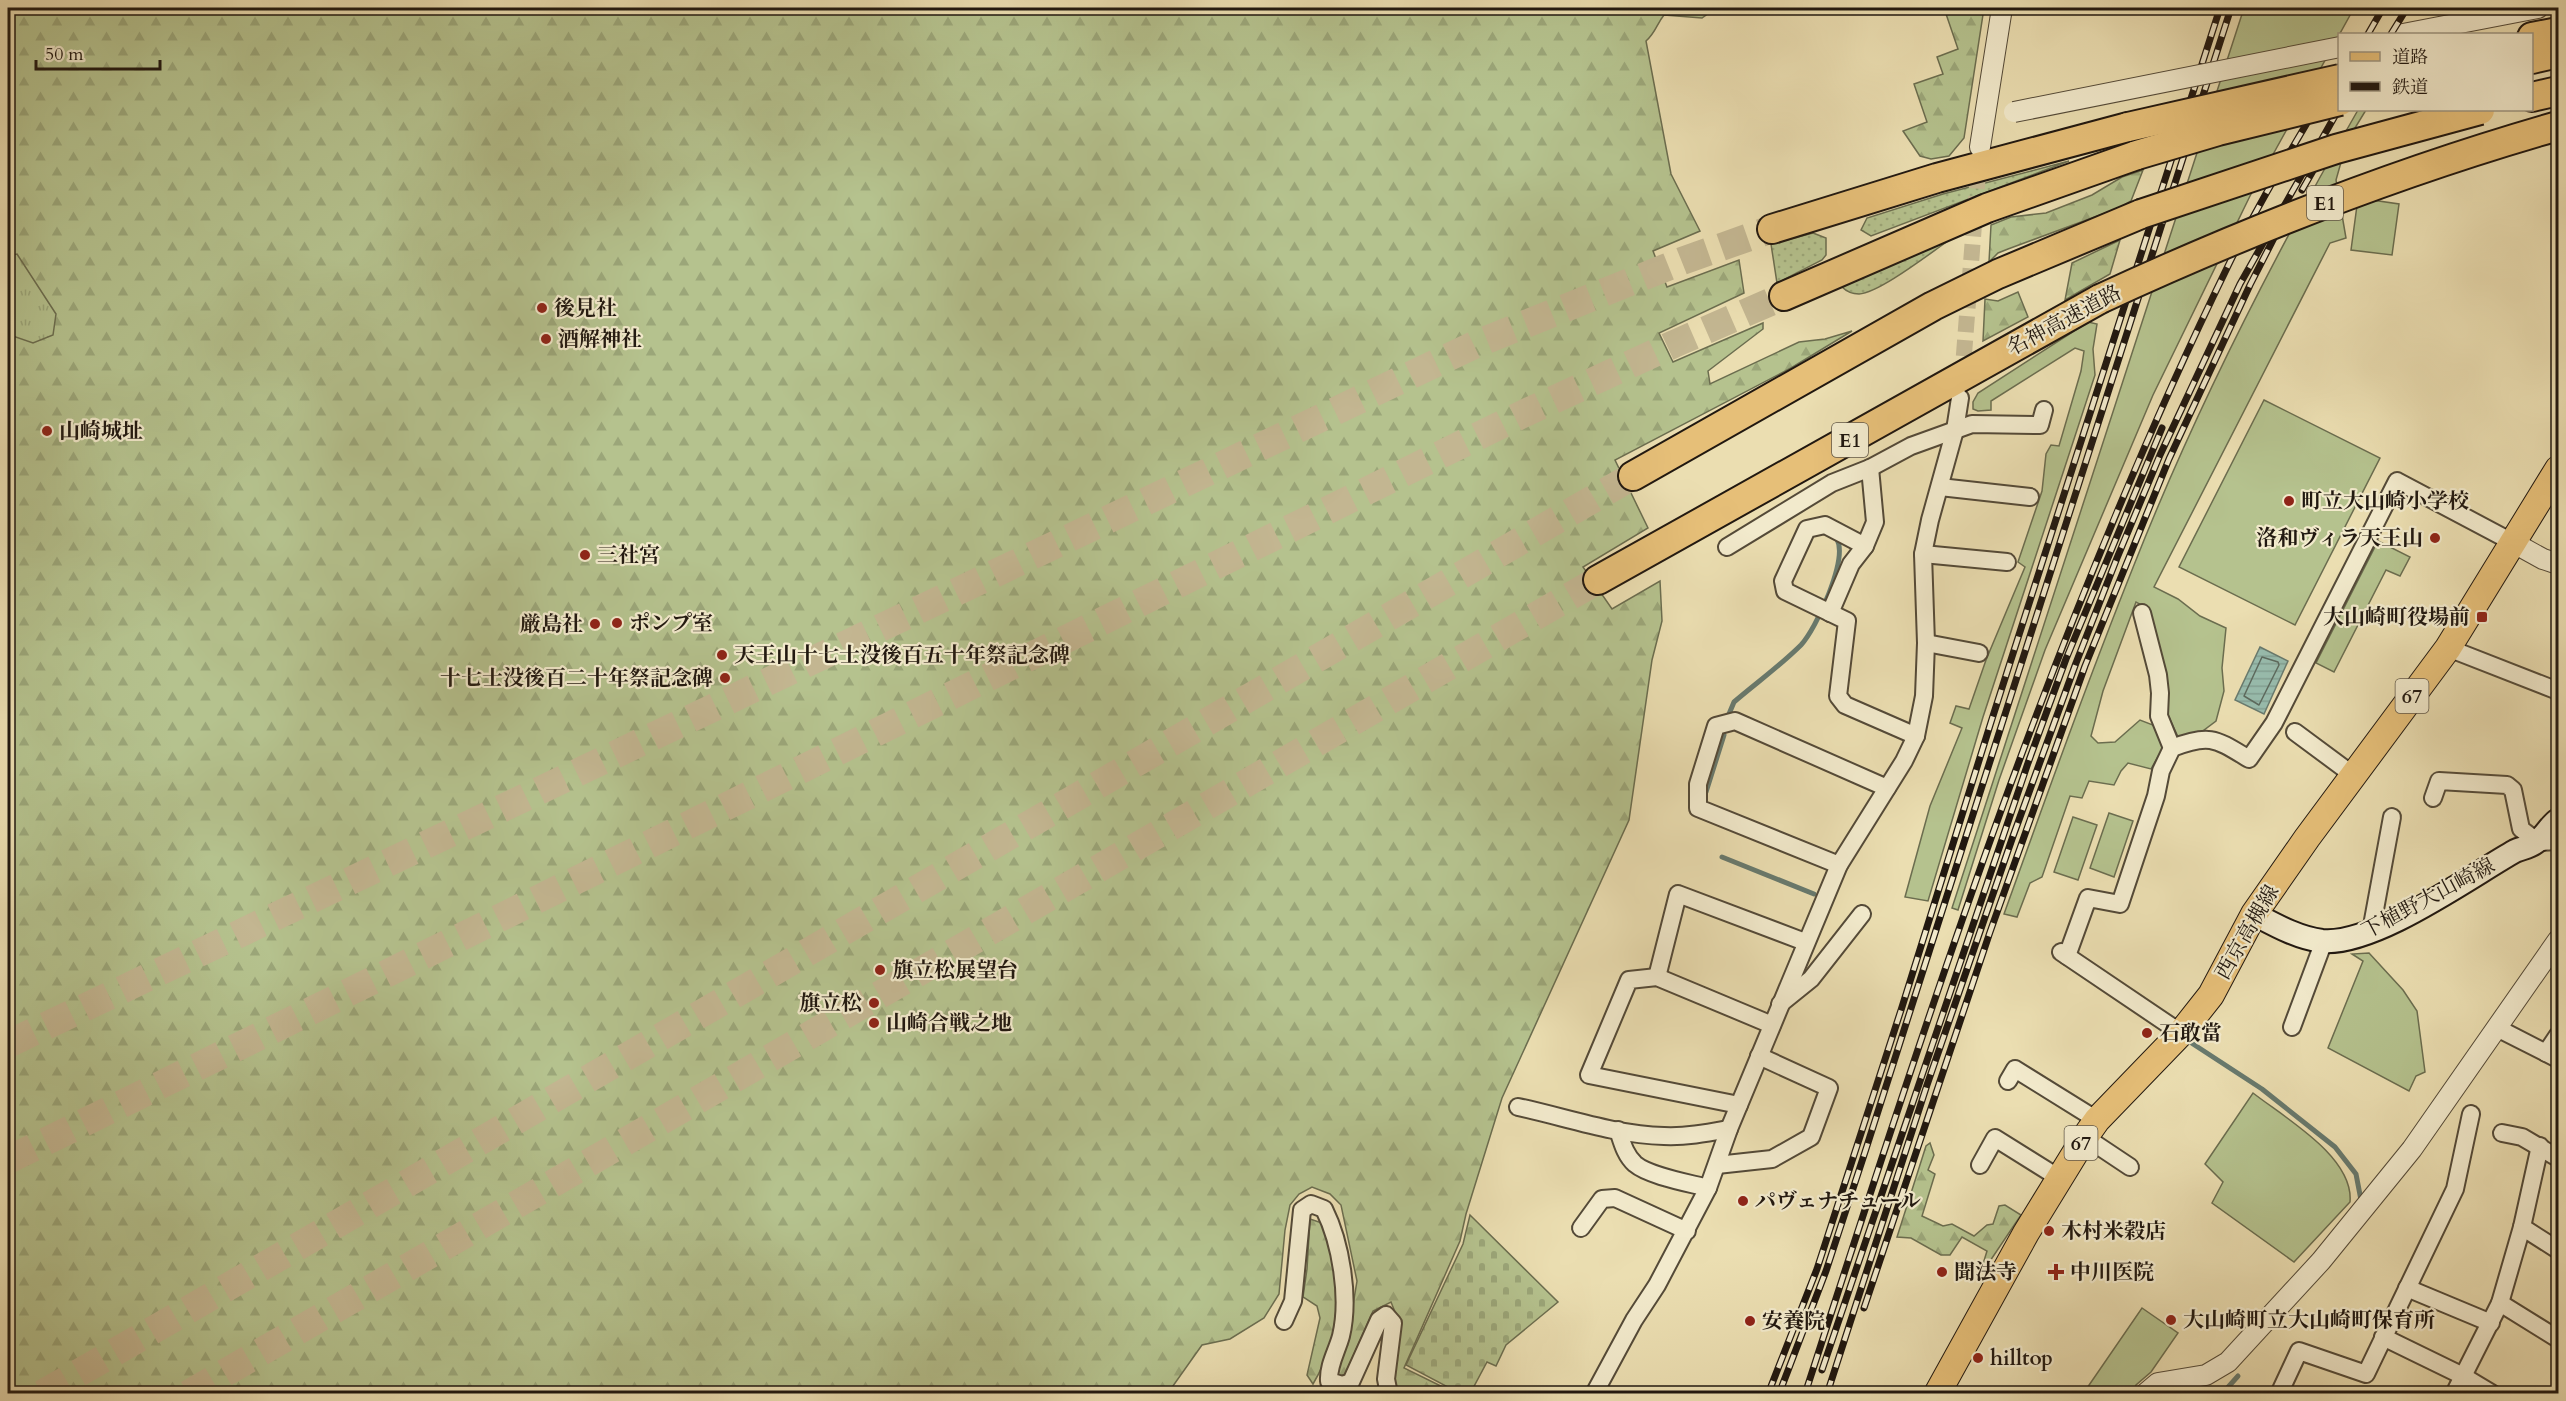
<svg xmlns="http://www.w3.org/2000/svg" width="2566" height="1401" font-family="Cardo,'Noto Serif JP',serif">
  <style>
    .grass { fill: #b5c28e; stroke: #6b6d4f; stroke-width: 1.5 }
    .forest { fill: url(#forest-firs); stroke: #6b6d4f; stroke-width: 1.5 }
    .cemetery { fill: url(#cemetery-stones); stroke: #6b6d4f; stroke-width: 1.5 }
    .park { fill: url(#park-tufts); stroke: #6b6d4f; stroke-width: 1.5 }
    .garden { fill: url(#garden-dots); stroke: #6b6d4f; stroke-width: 1.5 }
    .water { fill: url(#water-rules); stroke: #687a6e; stroke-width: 1.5 }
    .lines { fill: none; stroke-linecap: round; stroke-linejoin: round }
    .shore { stroke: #5c6a5e; stroke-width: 1.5 }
    .stream { stroke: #687a6e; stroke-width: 5 }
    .minor-tunnel { stroke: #c3b691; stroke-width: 16; stroke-dasharray: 16 8; stroke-linecap: butt }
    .motorway-tunnel { stroke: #c3b691; stroke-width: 28; stroke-dasharray: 28 14; stroke-linecap: butt }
    .minor-casing { stroke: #544a38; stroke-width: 20 }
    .tertiary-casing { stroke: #544a38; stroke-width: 22 }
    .secondary-casing { stroke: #211810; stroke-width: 26 }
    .primary-casing { stroke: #211810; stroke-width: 28 }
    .motorway-casing { stroke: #211810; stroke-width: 32 }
    .minor { stroke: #f2eacc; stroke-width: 16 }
    .tertiary { stroke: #f2eacc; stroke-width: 20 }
    .secondary { stroke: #f2eacc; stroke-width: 22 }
    .primary { stroke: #e6bf78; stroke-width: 26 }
    .motorway { stroke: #e6bf78; stroke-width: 28 }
    .rail-casing { stroke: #211810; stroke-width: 7 }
    .rail { stroke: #f2eacc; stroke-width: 4.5; stroke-dasharray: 14; stroke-linecap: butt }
    .tertiary-bridge-casing { stroke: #544a38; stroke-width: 22; stroke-linecap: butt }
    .motorway-bridge-casing { stroke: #211810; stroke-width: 32; stroke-linecap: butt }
    .tertiary-bridge { stroke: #f2eacc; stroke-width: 20 }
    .motorway-bridge { stroke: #e6bf78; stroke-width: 28 }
    .poi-dot { fill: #8f2418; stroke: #f2eacc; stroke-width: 2 }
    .labels { text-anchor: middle; stroke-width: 4.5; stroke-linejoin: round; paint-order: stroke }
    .shield { fill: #f2eacc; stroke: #605748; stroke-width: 1.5 }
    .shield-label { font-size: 20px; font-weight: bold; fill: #211810 }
    .poi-label { font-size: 21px; font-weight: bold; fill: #211810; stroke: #f2eacc; text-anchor: start }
    .street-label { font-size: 21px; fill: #211810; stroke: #f2eacc }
  </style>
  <defs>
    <pattern id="forest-firs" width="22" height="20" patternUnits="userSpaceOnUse" patternTransform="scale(1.5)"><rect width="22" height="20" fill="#b5c28e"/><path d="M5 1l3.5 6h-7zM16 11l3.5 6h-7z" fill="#9ba679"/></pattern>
    <pattern id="cemetery-stones" width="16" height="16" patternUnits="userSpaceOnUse" patternTransform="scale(1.5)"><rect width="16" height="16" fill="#b5c28e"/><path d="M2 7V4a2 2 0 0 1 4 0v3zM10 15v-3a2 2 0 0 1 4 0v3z" fill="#9ba679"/></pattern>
    <pattern id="park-tufts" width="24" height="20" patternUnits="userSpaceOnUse" patternTransform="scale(1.5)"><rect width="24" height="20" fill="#b5c28e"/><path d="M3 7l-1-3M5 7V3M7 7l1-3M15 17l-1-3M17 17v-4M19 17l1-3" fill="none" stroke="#9ba679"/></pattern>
    <pattern id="garden-dots" width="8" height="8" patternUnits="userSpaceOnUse" patternTransform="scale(1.5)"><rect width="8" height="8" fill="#b5c28e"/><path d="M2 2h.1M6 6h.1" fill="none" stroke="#9ba679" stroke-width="1.8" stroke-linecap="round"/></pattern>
    <pattern id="water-rules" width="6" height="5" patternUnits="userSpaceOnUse" patternTransform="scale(1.5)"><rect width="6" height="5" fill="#98bcad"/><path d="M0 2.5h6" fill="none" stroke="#83a194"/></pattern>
  </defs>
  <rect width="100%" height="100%" fill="#ebdeb1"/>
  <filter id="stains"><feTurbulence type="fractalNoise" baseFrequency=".00333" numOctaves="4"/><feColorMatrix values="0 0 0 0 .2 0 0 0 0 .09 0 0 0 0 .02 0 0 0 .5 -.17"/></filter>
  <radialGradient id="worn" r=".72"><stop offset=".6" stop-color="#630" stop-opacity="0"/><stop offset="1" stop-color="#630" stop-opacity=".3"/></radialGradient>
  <g class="grass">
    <path d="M2244,8H2354L2250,196L2153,395L2045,650L1999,780L1958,910L1952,908Z"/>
    <path d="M2358,110H2366L2347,141L2336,180L2346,238L2330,243L2154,587L2178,599L2200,616L2226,628L2222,668L2224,691L2216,721L2200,733L2179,739L2168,715V693L2147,608L2136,602L2103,691L2091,736L2098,743L2115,742L2140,720L2153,725L2164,746L2151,769L2128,763L2121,771L2114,785L2089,781L2082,798L2070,796L2042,877L2030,883L2017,917L2004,914C2046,797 2088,680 2134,565C2196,408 2274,256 2358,110Z"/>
    <path d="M2358,198L2399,204L2392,255L2351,250Z"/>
    <path d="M2088,322L2097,324L2093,349L2095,375L1983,717L1928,901L1905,897L1930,806L1962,728L1950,723L1956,706L1969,709L1986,660L2025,567L2018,562L2042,491L2046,454L2051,445L2059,446L2081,371L2084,351L2075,348L1991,401V410L1978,411L1973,409V402L1978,393Z"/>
    <path d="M2264,400L2380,458L2295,625L2179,567Z"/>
    <path d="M2378,541L2410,557L2400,576L2386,570L2334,672L2316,663Z"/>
    <path d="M2109,813L2133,821L2114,877L2090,868Z"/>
    <path d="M2073,817L2097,825L2078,880L2054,872Z"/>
    <path d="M2369,953L2403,990L2417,1011L2425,1072L2416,1076L2409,1091L2328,1048L2363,961L2352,954Z"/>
    <path d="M2253,1093C2285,1118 2354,1157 2350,1202L2294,1262L2212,1203L2223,1182L2205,1164Z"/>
    <path d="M2142,1308L2178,1333L2151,1372L2136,1385L2132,1393L2092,1394L2085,1391Z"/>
  </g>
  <g class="forest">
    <path d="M8,8H1716L1702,18L1664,15C1656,25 1656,32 1646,41L1671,174L1700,231L1653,251L1667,287L1739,260L1744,293L1659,333L1673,362L1763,323V329L1708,371L1710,384L1799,342L1825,339L1852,331L1791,368L1615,460L1648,528L1583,567L1612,609L1660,581L1662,621L1652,660L1629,820L1502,1098L1466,1214L1460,1241L1404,1368L1455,1393H1396L1393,1379L1401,1327L1391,1302L1373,1311L1343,1379L1334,1377L1349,1329L1357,1281L1341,1205L1330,1194L1312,1187L1299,1194L1290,1205L1285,1230L1279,1294L1264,1318L1230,1339L1202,1345L1168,1393H8Z"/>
    <path d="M1944,8H1984L1964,138L1949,156L1931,159L1920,156L1903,131L1927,122L1914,84L1943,74L1937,57L1958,49Z"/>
    <path d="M2143,170L2131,201L2119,208L2008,249L1998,253L1989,262L1991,225L2011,217L2046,213L2092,195L2122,177Z"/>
    <path d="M2120,240L2110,274L2065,300L2072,263Z"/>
    <path d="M2018,292L2028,317L1983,341L1985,299L1998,301Z"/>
    <path d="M1930,1143L1934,1155L1928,1170L1935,1174L1922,1216L1943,1226L1952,1224L1974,1236L1987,1225L1993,1224L1999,1206L2005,1205L2021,1215L1986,1267L1983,1264L1987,1251L1962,1237L1950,1255H1941L1911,1238L1897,1237L1926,1146Z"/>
    <path d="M1310,1219L1322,1223C1341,1278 1344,1332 1313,1384L1307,1375L1320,1318L1317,1306L1303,1297L1307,1269Z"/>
  </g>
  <path class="cemetery" d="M1470,1215L1558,1302L1506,1345L1496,1366L1487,1362L1472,1390L1459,1393L1406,1365L1463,1244Z"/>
  <path class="park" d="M17,254L56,314L53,335L33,343L13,336L8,339V256Z"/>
  <g class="garden">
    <path d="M2069,161L1871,236L1861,230L1867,218L1943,194Z"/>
    <path d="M1813,233L1826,238V255L1822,260L1777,283L1771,244Z"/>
    <path d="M1948,241C1929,254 1879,293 1859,294C1852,294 1847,292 1842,287L1886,264Z"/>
  </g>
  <path class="water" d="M2260,647L2288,661L2264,714L2235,700Z"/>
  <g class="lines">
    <path class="shore" d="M2262,657L2278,662L2279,665L2259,705L2244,696Z"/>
    <g class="stream">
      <path d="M1729,714L1734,702C1756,683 1780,666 1801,645C1816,629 1848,560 1837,539"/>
      <path d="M1706,792L1724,735"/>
      <path d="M1722,857L1814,894"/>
      <path d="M2190,1042L2262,1089L2335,1147L2356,1174L2361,1200"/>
      <path d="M2222,1394L2238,1376"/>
    </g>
    <path class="minor-tunnel" d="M1962,380L1979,160"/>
    <g class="motorway-tunnel">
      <path d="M8,1044L1476,344L1682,261L1772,229"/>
      <path d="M8,1160L1525,413L1674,344L1784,296"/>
      <path d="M42,1394L1633,476"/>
      <path d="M188,1394L1598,580"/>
    </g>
    <defs>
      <g id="minor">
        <path d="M1940,487L2030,497"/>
        <path d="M1865,546L1825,525L1807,529L1783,581L1785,591L1847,621L1838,696L1845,705L1916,736"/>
        <path d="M1727,547L1832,483L1870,468L1911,446L1972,424L2040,425L2044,410"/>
        <path d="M1923,554L2007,562"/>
        <path d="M1830,613L1851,564L1865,546L1875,522L1870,468"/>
        <path d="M2142,613L2158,675L2160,693L2159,716L2172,748"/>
        <path d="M1926,643L1979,653"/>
        <path d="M2448,648L2558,691"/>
        <path d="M2295,732L2353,775"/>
        <path d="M2433,798L2439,781L2507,785L2513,790L2521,829L2538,842L2558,841"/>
        <path d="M1839,865L1698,808V784L1716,726L1735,721L1887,788"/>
        <path d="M2371,931L2392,817"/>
        <path d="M2061,952L2181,1033"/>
        <path d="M2067,956L2088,898L2120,904L2156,796L2161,771L2172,748C2210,733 2216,739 2249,759L2274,723L2397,481L2514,543"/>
        <path d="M1657,977L1678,894L1805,942"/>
        <path d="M1780,1004L1811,979L1862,914"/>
        <path d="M2292,1027L2324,941"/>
        <path d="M2497,1028L2558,1059"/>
        <path d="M2546,1053L2558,1035"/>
        <path d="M2008,1081L2015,1069L2097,1120"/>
        <path d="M1739,1105L1589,1075L1629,980L1657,977L1772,1025"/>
        <path d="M1518,1107C1565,1117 1615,1135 1664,1136C1686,1137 1707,1133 1729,1129"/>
        <path d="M1618,1130C1622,1142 1625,1155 1635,1164C1649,1176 1689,1183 1708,1188"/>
        <path d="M2502,1133L2522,1137L2558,1158"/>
        <path d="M2085,1137L2130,1167"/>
        <path d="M1717,1165L1772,1159L1811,1137L1829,1088L1759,1056"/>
        <path d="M1980,1165L1995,1138L2059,1178"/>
        <path d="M2522,1227L2558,1250"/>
        <path d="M1581,1228L1602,1199L1615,1198L1687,1231"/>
        <path d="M2407,1288L2491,1323"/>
        <path d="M2500,1303L2558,1339"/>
        <path d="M1284,1321L1293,1301L1302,1210L1311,1204L1324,1209C1341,1243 1350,1298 1341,1336C1337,1351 1328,1365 1329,1381L1342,1385L1351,1382L1379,1320L1386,1315L1393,1323L1386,1379L1389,1394"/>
        <path d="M2383,1337L2463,1376L2493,1394"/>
        <path d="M1594,1394L1634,1320L1657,1285L1708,1188L1729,1129L1839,865L1904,761L1916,736L1924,696L1926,643L1923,554L1930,520L1955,430L1960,398"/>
        <path d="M2279,1394L2299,1351L2366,1374L2455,1189L2471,1114"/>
        <path d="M2454,1394L2500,1303L2522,1227L2540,1146"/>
      </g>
      <g id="tertiary">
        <path d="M2403,34L2538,8"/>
        <path d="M1980,147L2002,8"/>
        <path d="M2514,543L2543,559L2558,564"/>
        <path d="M2145,1394L2158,1383L2206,1375L2228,1362L2321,1261L2412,1149L2558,940"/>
      </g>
      <path id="secondary" d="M2254,914C2275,925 2298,938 2322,941C2374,946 2469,877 2515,851C2522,848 2530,847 2536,842C2545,837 2549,826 2558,820"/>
      <path id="primary" d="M1937,1394L2026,1233L2085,1137L2097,1120L2181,1033L2211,995L2254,914L2307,838L2448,648L2558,469"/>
      <g id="motorway">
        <path d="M2532,37L2558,32"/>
        <path d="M2532,59L2558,53"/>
        <path d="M2532,97L2558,91"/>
        <path d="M1772,229L1937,178L2128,127"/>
        <path d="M1784,296L1987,208L2137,155"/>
        <path d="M1633,476L1933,306L1998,274L2141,214"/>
        <path d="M1598,580L2100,299"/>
      </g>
    </defs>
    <use href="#minor" class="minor-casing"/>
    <use href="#tertiary" class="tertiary-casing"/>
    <use href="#secondary" class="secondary-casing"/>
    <use href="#primary" class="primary-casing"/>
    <use href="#motorway" class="motorway-casing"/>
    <use href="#minor" class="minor"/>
    <use href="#tertiary" class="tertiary"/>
    <use href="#secondary" class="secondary"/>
    <use href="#primary" class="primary"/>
    <use href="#motorway" class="motorway"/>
    <defs>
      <g id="rail">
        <path d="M2368,34L2383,8"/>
        <path d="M2391,34L2407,8"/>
        <path d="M2302,190L2326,148"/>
        <path d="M1864,1308L1990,932L2085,666L2169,459L2250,285L2276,234"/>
        <path d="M1822,1370L2028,763L2066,659L2162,428"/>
        <path d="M1768,1394L1817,1269L1902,1007L1992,719L2220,8"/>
        <path d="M1779,1394L1826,1271L1865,1152L2231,8"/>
        <path d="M1805,1394C1929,1012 2051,629 2227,268C2260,199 2302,133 2340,66"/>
        <path d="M1827,1394L1927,1085L2012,839L2076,663L2117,558L2160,455L2240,284L2340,107"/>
      </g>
    </defs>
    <use href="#rail" class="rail-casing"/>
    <use href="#rail" class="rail"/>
    <defs>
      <path id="tertiary-bridge" d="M2014,112L2340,47"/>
      <g id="motorway-bridge">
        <path d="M2128,127L2340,79"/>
        <path d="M2137,155L2218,131L2340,101"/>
        <path d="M2141,214L2336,149L2480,110"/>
        <path d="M2100,299C2249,230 2400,171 2558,126"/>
      </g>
    </defs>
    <use href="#tertiary-bridge" class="tertiary-bridge-casing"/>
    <use href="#motorway-bridge" class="motorway-bridge-casing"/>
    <use href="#tertiary-bridge" class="tertiary-bridge"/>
    <use href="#motorway-bridge" class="motorway-bridge"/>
  </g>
  <g class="poi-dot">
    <circle cx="542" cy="308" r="6"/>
    <circle cx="546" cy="339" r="6"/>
    <circle cx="47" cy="431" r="6"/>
    <circle cx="2289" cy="501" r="6"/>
    <circle cx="2435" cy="538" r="6"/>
    <circle cx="585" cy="555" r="6"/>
    <rect x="2476" y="611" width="12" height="12" rx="3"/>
    <circle cx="617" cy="623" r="6"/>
    <circle cx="595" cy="624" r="6"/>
    <circle cx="722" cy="655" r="6"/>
    <circle cx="725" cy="678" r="6"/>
    <circle cx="880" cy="970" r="6"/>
    <circle cx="874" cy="1003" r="6"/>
    <circle cx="874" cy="1023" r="6"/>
    <circle cx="2147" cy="1033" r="6"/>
    <circle cx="1743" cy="1201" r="6"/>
    <circle cx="2049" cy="1231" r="6"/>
    <circle cx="1942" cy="1272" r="6"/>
    <path d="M2053 1263h6v6h6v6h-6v6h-6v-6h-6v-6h6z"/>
    <circle cx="2171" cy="1320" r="6"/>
    <circle cx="1750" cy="1321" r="6"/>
    <circle cx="1978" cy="1358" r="6"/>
  </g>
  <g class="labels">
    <g class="shield">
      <rect x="2307" y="186" width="36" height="34" rx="4.5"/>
      <rect x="1832" y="423" width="36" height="34" rx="4.5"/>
      <rect x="2395.5" y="679" width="33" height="34" rx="4.5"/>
      <rect x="2064.5" y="1126" width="33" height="34" rx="4.5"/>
    </g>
    <g class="shield-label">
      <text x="2325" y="210">E1</text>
      <text x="1850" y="447">E1</text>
      <text x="2412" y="703">67</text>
      <text x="2081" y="1150">67</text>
    </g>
    <g class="poi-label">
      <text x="554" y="315">後見社</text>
      <text x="558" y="346">酒解神社</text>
      <text x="59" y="438">山崎城址</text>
      <text x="2301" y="508">町立大山崎小学校</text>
      <text x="2423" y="545" text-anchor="end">洛和ヴィラ天王山</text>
      <text x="597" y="562">三社宮</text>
      <text x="2470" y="624" text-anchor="end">大山崎町役場前</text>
      <text x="629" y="630">ポンプ室</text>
      <text x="583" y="631" text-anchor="end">厳島社</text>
      <text x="734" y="662">天王山十七士没後百五十年祭記念碑</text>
      <text x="713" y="685" text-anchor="end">十七士没後百二十年祭記念碑</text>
      <text x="892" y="977">旗立松展望台</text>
      <text x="862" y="1010" text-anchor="end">旗立松</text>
      <text x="886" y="1030">山崎合戦之地</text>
      <text x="2159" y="1040">石敢當</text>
      <text x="1755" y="1208">パヴェナチュール</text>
      <text x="2061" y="1238">木村米穀店</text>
      <text x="1954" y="1279">聞法寺</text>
      <text x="2070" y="1279">中川医院</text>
      <text x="2183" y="1327">大山崎町立大山崎町保育所</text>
      <text x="1762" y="1328">安養院</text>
      <text x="1990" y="1365">hilltop</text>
    </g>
    <g class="street-label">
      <text transform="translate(2064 320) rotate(-28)" y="7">名神高速道路</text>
      <text transform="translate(2428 898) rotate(-28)" y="7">下植野大山崎線</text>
      <text transform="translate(2247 932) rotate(-60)" y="7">西京高槻線</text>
    </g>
  </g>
  <rect width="2566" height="1401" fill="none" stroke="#ebdeb1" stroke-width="30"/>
  <rect x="9" y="9" width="2548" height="1383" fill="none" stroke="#211810" stroke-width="3"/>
  <rect x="15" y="15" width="2536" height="1371" fill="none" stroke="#211810" stroke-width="1.5"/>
  <rect x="2338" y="33" width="195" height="78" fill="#f2eacc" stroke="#9e9681" stroke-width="1.5"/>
  <rect x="2350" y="52" width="30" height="9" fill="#e6bf78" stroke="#9e9681" stroke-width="1.5"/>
  <text x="2392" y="63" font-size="18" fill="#211810">道路</text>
  <rect x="2350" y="82" width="30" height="9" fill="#211810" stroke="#9e9681" stroke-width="1.5"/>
  <text x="2392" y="93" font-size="18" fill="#211810">鉄道</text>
  <path d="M36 60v9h124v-9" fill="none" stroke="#211810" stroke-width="3"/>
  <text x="45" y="60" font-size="18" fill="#211810" stroke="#f2eacc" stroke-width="4.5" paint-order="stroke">50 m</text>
  <rect width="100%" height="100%" filter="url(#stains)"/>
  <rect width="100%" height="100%" fill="url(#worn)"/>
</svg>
